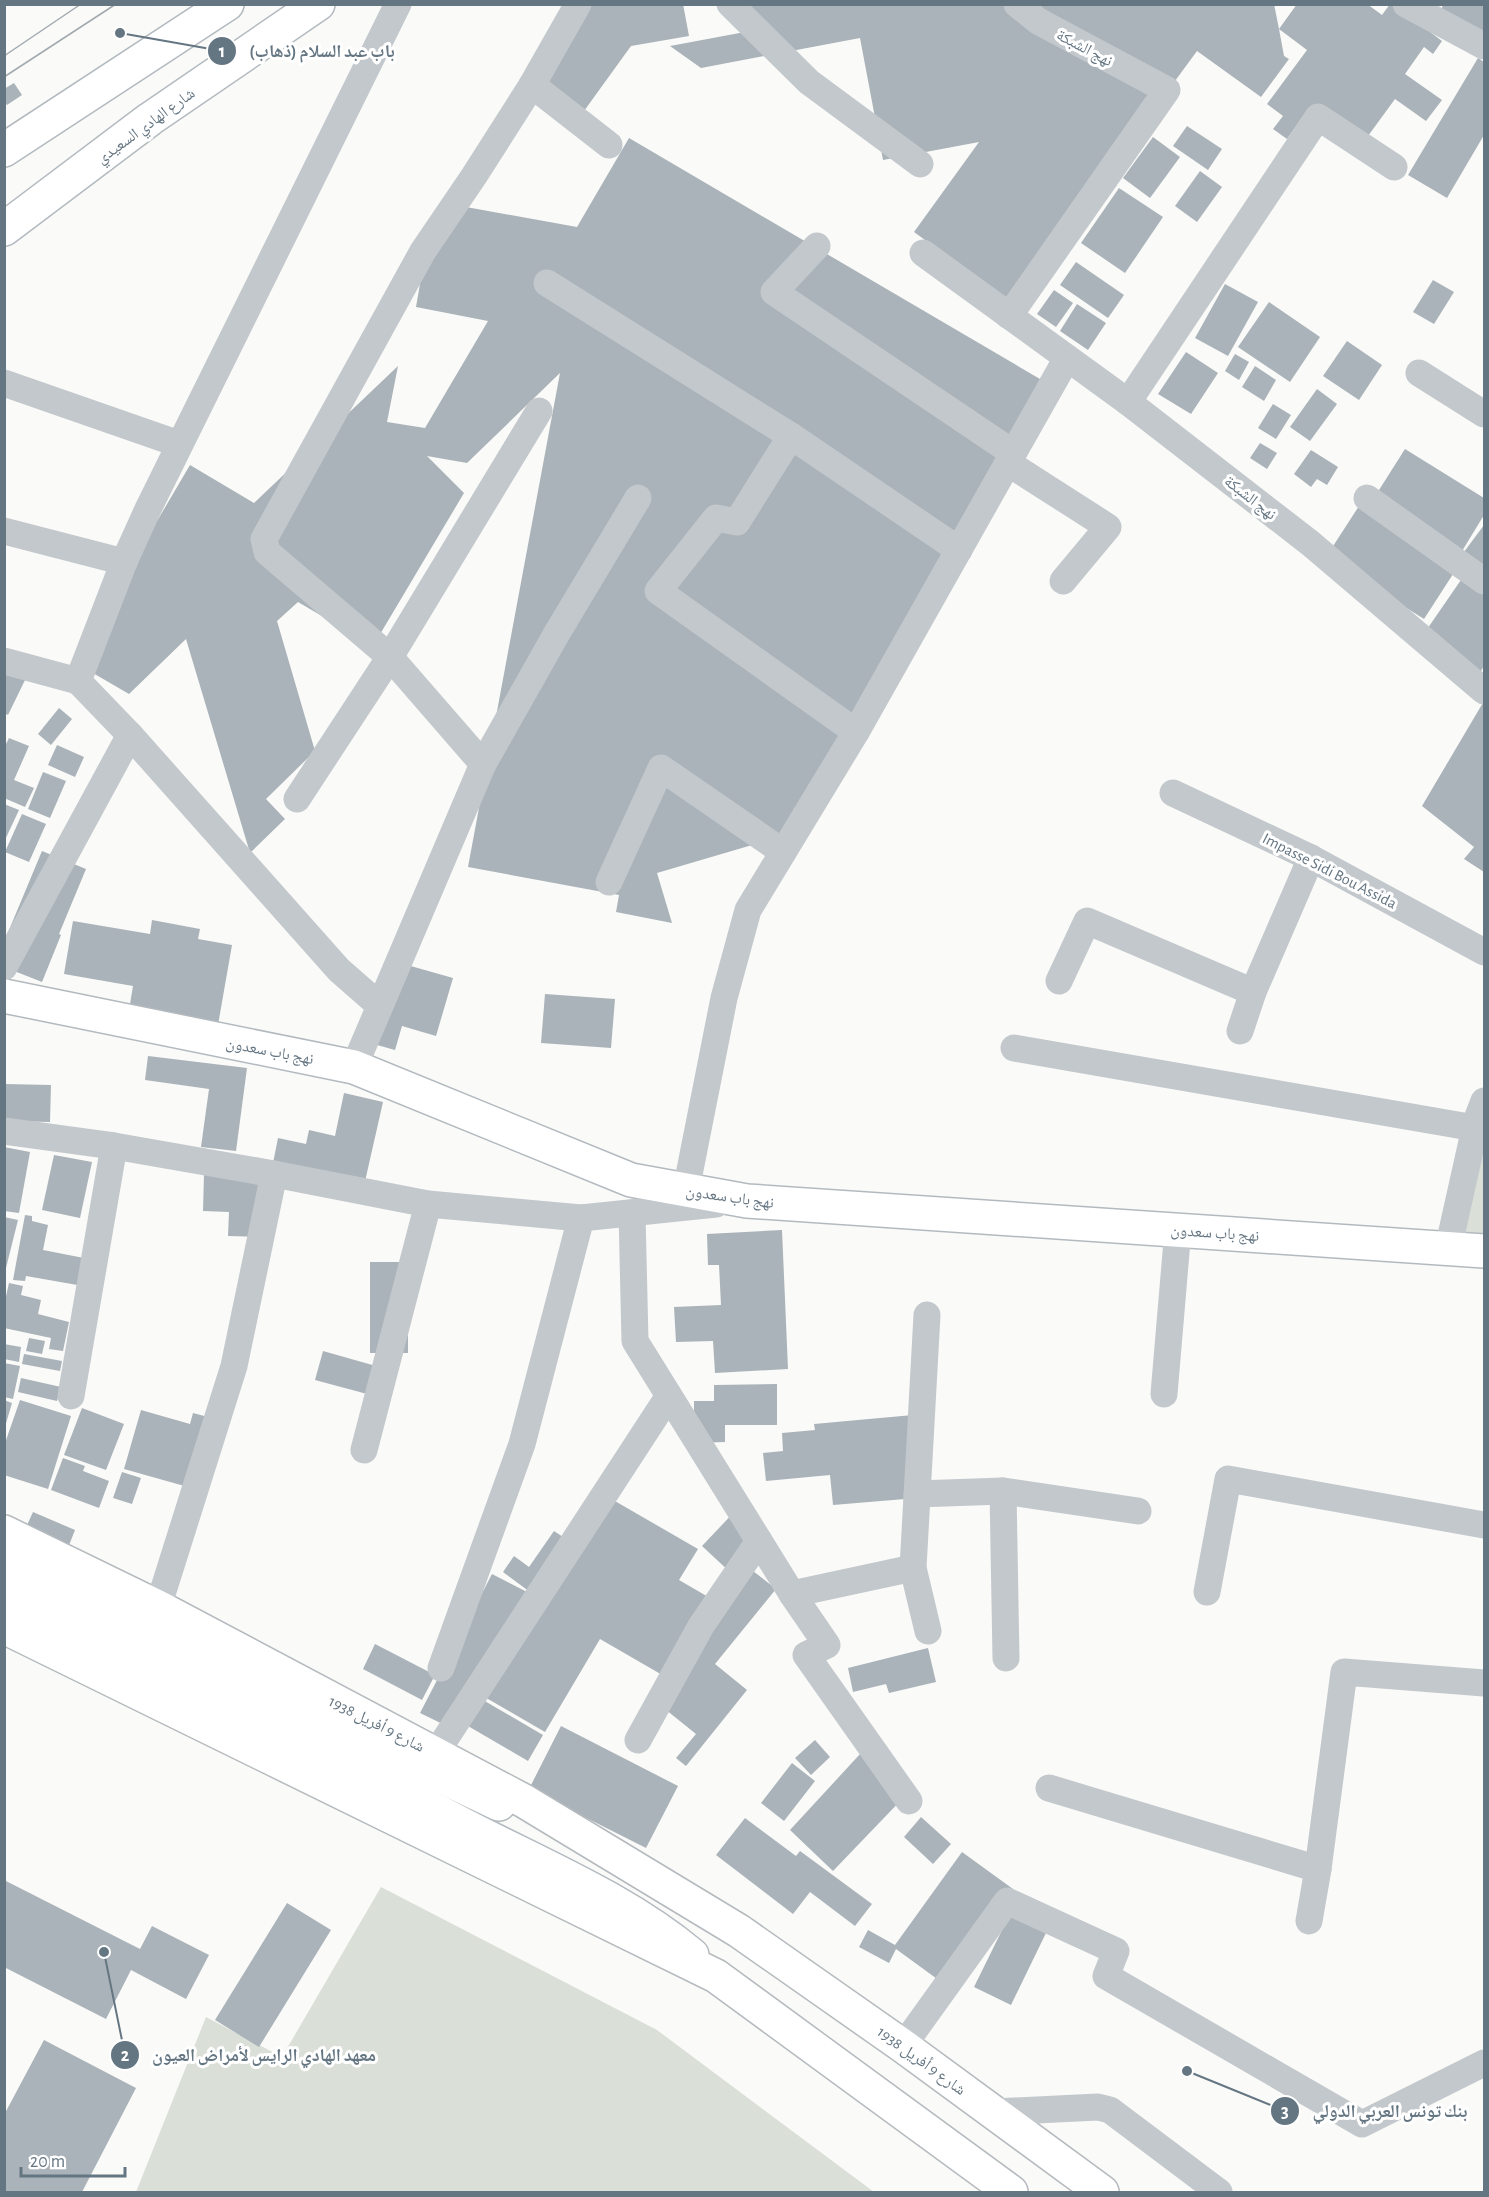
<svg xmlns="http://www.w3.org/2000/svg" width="1489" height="2197" font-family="'Alegreya Sans','Noto Naskh Arabic',sans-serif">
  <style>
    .green { fill: #dadfd7 }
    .building { fill: #aab3b9 }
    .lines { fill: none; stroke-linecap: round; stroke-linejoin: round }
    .secondary-casing { stroke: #b3babf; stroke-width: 36 }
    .primary-casing { stroke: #b5babe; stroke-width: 36 }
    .street { stroke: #c3c8cc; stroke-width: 27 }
    .secondary { stroke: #fff; stroke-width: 33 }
    .primary { stroke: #fff; stroke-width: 33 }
    .tram { stroke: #a2aab0; stroke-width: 1.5 }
    .labels { text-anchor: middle; stroke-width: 6; stroke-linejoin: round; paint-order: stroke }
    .street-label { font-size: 16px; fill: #657683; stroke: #fff }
    .leader { fill: none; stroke: #657683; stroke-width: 2 }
    .callout-dot { fill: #657683; stroke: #fff; stroke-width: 2 }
    .mark-label { font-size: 18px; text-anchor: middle; font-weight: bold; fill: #fff }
    .callout-label { font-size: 18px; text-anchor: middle; font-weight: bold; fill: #657683; stroke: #fff; stroke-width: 6; stroke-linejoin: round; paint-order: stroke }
  </style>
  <rect width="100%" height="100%" fill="#fafaf8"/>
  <g class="green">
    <path d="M1484,1122V1235L1453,1233Z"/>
    <path d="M381,1887L657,2030L874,2192H136L206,2017L282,2057Z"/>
  </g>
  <g class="building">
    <path d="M582,4H683L689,36L631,46L584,111L531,73Z"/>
    <path d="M728,4H1274L1279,29L1297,4H1367L1382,15L1390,4H1393L1442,41L1433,54L1424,47L1405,74L1442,100L1426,121L1395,99L1368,136L1308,109L1287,139L1273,129L1283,116L1267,104L1307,50L1279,29L1284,56L1289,59L1261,97L1197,51L1012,303L914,232L979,142L883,160L860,38L701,68L670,46L761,29Z"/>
    <path d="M1443,4H1484V40L1441,12Z"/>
    <path d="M1478,58L1484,62V135L1447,198L1408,175Z"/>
    <path d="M14,83L22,95L7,105L4,102V89Z"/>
    <path d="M1187,126L1222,149L1208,170L1173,146Z"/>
    <path d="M1153,137L1180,157L1150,198L1123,178Z"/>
    <path d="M629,138L1052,386L786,835L657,873L672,923L616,912L619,895L468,867L560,373L467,463L427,456L464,493L373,646L298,602L277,621L315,751L266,799L285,819L250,853L186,639L129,694L74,662L190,465L254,503L398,366L387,422L425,428L488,321L416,307L427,244L466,207L577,227Z"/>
    <path d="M1200,171L1222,187L1197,222L1175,206Z"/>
    <path d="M1119,188L1163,217L1125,273L1081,243Z"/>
    <path d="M1076,262L1124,295L1108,318L1060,285Z"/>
    <path d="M1433,280L1454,292L1434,324L1413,312Z"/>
    <path d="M1225,284L1258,302L1228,356L1195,338Z"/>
    <path d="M1054,290L1073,303L1056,327L1037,314Z"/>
    <path d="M1269,302L1320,337L1290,382L1238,347Z"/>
    <path d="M1077,304L1106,323L1088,350L1060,331Z"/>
    <path d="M1347,341L1382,365L1359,400L1323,376Z"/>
    <path d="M1186,352L1218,373L1191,414L1158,394Z"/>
    <path d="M1235,354L1249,362L1239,380L1225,371Z"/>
    <path d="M1255,366L1276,380L1264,401L1242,387Z"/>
    <path d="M1317,389L1337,404L1310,441L1290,427Z"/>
    <path d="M1273,404L1291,415L1276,439L1258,428Z"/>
    <path d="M1260,443L1277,453L1267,469L1250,458Z"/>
    <path d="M1405,449L1484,498V515L1456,561L1367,509Z"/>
    <path d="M1311,450L1338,467L1327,485L1317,479L1311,487L1294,474Z"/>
    <path d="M1359,506L1455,571L1424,619L1326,557Z"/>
    <path d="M1484,525V580L1458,560Z"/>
    <path d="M1463,577L1484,592V666L1478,676L1421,638Z"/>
    <path d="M4,668L26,678L8,715L4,713Z"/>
    <path d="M1484,701V872L1464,859L1474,847L1422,806Z"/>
    <path d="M59,708L72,719L51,745L38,734Z"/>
    <path d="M9,738L29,746L14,780L34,788L25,807L4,798V748Z"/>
    <path d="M57,745L84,757L75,777L48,765Z"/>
    <path d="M43,772L66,781L50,818L28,809Z"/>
    <path d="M4,804L19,810L4,842Z"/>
    <path d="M22,814L46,824L29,862L5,852Z"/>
    <path d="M42,851L86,869L59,934L61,935L42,982L4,967V942Z"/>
    <path d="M152,920L200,929L198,939L232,945L218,1025L129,1010L133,986L64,974L73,921L150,934Z"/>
    <path d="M393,961L453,978L436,1036L402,1026L395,1050L370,1043Z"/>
    <path d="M545,994L615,999L611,1048L541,1043Z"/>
    <path d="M148,1056L247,1068L236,1151L201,1147L209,1089L145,1080Z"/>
    <path d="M4,1084L51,1085L50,1122L4,1121Z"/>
    <path d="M344,1093L383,1102L361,1199L270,1178L278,1138L306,1144L309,1130L335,1136Z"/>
    <path d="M4,1147L30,1152L19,1213L4,1211Z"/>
    <path d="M54,1155L92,1162L80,1218L42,1210Z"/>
    <path d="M204,1174L267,1176L265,1237L228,1236L229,1212L203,1211Z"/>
    <path d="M25,1215L32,1216V1221L48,1225L43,1250L89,1259L83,1286L26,1276L25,1281L13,1280Z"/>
    <path d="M4,1217L18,1220L5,1272H4Z"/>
    <path d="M782,1230L788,1369L715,1373L713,1341L676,1342L674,1307L721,1305L719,1265H708L707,1234Z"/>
    <rect x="370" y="1262" width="38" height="91"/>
    <path d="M9,1283L23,1286L21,1295L41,1300L38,1314L69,1322L63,1351L49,1349L51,1338L4,1328V1305Z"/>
    <path d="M29,1338L45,1341L42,1354L26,1351Z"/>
    <path d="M4,1344L21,1347L19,1362L4,1359Z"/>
    <path d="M323,1351L390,1370L382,1398L315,1380Z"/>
    <path d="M24,1354L62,1361L60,1371L22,1364Z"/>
    <path d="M4,1363L20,1366L13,1399L4,1397Z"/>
    <path d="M21,1378L61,1387L57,1401L18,1392Z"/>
    <path d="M777,1384V1425H725V1442L694,1443V1401H714V1385Z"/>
    <path d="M4,1400L12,1403L5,1427H4Z"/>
    <path d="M20,1400L71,1416L48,1489L4,1475V1446Z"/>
    <path d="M82,1408L124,1424L106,1470L64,1455Z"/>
    <path d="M141,1410L190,1424L193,1413L208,1417L188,1487L124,1469Z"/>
    <path d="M913,1415L917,1498L833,1505L830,1475L766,1481L763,1453L783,1451L782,1433L815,1430L814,1424Z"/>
    <path d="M63,1458L85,1466L83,1471L109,1481L99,1508L51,1490Z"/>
    <path d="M122,1472L141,1478L132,1504L113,1498Z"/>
    <path d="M601,1493L698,1549L679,1580L710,1598L664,1676L600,1639L545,1732L483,1696Z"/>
    <path d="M738,1508L767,1534L731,1573L702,1546Z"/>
    <path d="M33,1512L75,1530L66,1553L23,1534Z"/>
    <path d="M554,1531L572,1543L534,1595L503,1572L514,1556L529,1567Z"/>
    <path d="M753,1571L776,1589L715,1664L747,1690L686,1766L676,1758L696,1734L650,1697Z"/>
    <path d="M492,1574L527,1592L455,1730L420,1713Z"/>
    <path d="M375,1644L435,1675L422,1700L363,1669Z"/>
    <path d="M928,1648L936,1682L889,1693L886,1684L853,1692L848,1668Z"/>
    <path d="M483,1700L543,1735L528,1761L468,1726Z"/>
    <path d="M561,1726L678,1786L646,1848L529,1789Z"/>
    <path d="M815,1740L830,1757L811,1775L795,1758Z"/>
    <path d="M861,1753L905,1796L833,1871L790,1830Z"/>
    <path d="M792,1763L815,1781L784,1821L761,1803Z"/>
    <path d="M921,1817L951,1844L933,1864L904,1837Z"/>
    <path d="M745,1818L796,1856L800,1851L872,1904L855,1926L810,1892L793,1914L716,1855Z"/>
    <path d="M962,1852L1013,1889L944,1984L896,1949L889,1963L859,1947L868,1930L895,1945Z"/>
    <path d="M4,1880L140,1949L152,1926L209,1955L186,1999L131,1970L106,2019L4,1967Z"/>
    <path d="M287,1903L331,1930L259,2047L215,2020Z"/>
    <path d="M1009,1916L1046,1933L1011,2005L974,1987Z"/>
    <path d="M44,2040L136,2088L82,2192H4V2115Z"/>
  </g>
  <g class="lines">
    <defs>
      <g id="secondary">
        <path d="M4,150L227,4"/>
        <path d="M4,229L150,119L318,4"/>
        <path d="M4,996L354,1067L631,1180L747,1201L1484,1251"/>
        <path d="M4,1564L284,1702L499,1804"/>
        <path d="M4,1593C158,1669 312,1745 464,1825C541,1865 625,1899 692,1955"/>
      </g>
      <g id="primary">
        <path d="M4,1532L158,1607L524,1801L739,1931L903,2046L1102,2192"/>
        <path d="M4,1627L716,1976L1011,2192"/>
      </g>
    </defs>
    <use href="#secondary" class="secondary-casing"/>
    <use href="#primary" class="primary-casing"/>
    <g class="street">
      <path d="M730,4L809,82L920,164"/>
      <path d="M1406,4L1484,46"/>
      <path d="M532,85L609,145"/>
      <path d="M817,246L774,292L1013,453"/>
      <path d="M923,253L1128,402L1310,543L1484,691"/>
      <path d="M547,283L791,436L959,550"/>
      <path d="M1009,316L1167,90L1038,21L1017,4"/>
      <path d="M1419,373L1484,414"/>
      <path d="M4,383L179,444"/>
      <path d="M1128,402L1318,117L1394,167"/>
      <path d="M791,436L737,522L716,518L658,591L856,732"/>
      <path d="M1008,463L1108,527L1063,581"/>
      <path d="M1367,498L1484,581"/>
      <path d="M4,531L124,562"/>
      <path d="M4,661L78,681"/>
      <path d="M483,764L390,657L267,552L264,539L423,251L474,176L532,85L578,4"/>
      <path d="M1173,793L1311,858L1484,952"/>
      <path d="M297,799L390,657L539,411"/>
      <path d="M609,882L661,768L783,852"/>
      <path d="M4,967L130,735"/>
      <path d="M1059,981L1087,921L1253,992"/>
      <path d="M379,1005L339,970L130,735L78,681L124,562L148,509L398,4"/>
      <path d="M1240,1031L1253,992L1311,858"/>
      <path d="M1014,1048L1475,1128"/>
      <path d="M354,1067L483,764L557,633L638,498"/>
      <path d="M4,1131L114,1146L274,1174L428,1204L581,1218L716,1204"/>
      <path d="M686,1190L724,998L748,910L856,732L1067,358"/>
      <path d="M632,1213L635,1341L792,1594L827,1645L806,1655L909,1801"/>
      <path d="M1448,1249L1477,1119L1484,1101"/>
      <path d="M927,1315L913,1568L928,1631"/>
      <path d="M1164,1394L1178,1229"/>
      <path d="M71,1396L114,1146"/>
      <path d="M364,1450L428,1204"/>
      <path d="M1003,1491L1006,1658"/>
      <path d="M917,1494L1003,1491L1138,1511"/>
      <path d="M1207,1592L1228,1479L1484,1525"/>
      <path d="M792,1594L913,1568"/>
      <path d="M158,1607L234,1366L274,1174"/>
      <path d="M441,1668L522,1444L581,1218"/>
      <path d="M638,1740L701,1626L759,1541"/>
      <path d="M436,1753L668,1397"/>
      <path d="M1049,1788L1318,1869"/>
      <path d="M1309,1921L1318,1869L1344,1672L1484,1683"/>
      <path d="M903,2046L1007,1901L1116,1951L1106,1976L1362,2124L1484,2063"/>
      <path d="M995,2112L1098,2107L1110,2110L1219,2192"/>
    </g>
    <use href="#secondary" class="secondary"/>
    <use href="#primary" class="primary"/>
    <g class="tram">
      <path d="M4,56L81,4"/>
      <path d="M4,77L116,4"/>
    </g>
  </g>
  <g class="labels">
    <g class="street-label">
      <text transform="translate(1085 47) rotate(28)" y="6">نهج الشبكة</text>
      <text transform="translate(145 125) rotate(-36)" y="6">شارع الهادي السعيدي</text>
      <text transform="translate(1251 497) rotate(38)" y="6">نهج الشبكة</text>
      <text transform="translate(1330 870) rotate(27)" y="6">Impasse Sidi Bou Assida</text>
      <text transform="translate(270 1050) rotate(11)" y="6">نهج باب سعدون</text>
      <text transform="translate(730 1196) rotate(8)" y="6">نهج باب سعدون</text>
      <text transform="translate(1215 1232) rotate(4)" y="6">نهج باب سعدون</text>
      <text transform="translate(377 1723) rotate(27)" y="6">شارع 9 أفريل 1938</text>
      <text transform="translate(922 2060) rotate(36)" y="6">شارع 9 أفريل 1938</text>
    </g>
  </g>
  <path class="leader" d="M120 33L222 51M104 1952L125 2055M1187 2071L1285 2111"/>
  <g class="callout-dot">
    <circle cx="120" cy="33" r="6"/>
    <circle cx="104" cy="1952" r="6"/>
    <circle cx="1187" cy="2071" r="6"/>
    <circle cx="222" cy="51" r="15"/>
    <circle cx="125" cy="2055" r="15"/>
    <circle cx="1285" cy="2111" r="15"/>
  </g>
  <g class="mark-label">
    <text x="222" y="57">1</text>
    <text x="125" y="2061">2</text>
    <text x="1285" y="2117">3</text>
  </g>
  <g class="callout-label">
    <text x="322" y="57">باب عبد السلام (ذهاب)</text>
    <text x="264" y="2061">معهد الهادي الرايس لأمراض العيون</text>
    <text x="1390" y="2117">بنك تونس العربي الدولي</text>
  </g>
  <rect width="1489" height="2197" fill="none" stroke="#657683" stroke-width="12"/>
  <path d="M21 2167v9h104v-9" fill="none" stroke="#657683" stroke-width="3"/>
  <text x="30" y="2167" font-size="18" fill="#657683" stroke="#ffffff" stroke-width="4.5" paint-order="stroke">20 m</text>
</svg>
